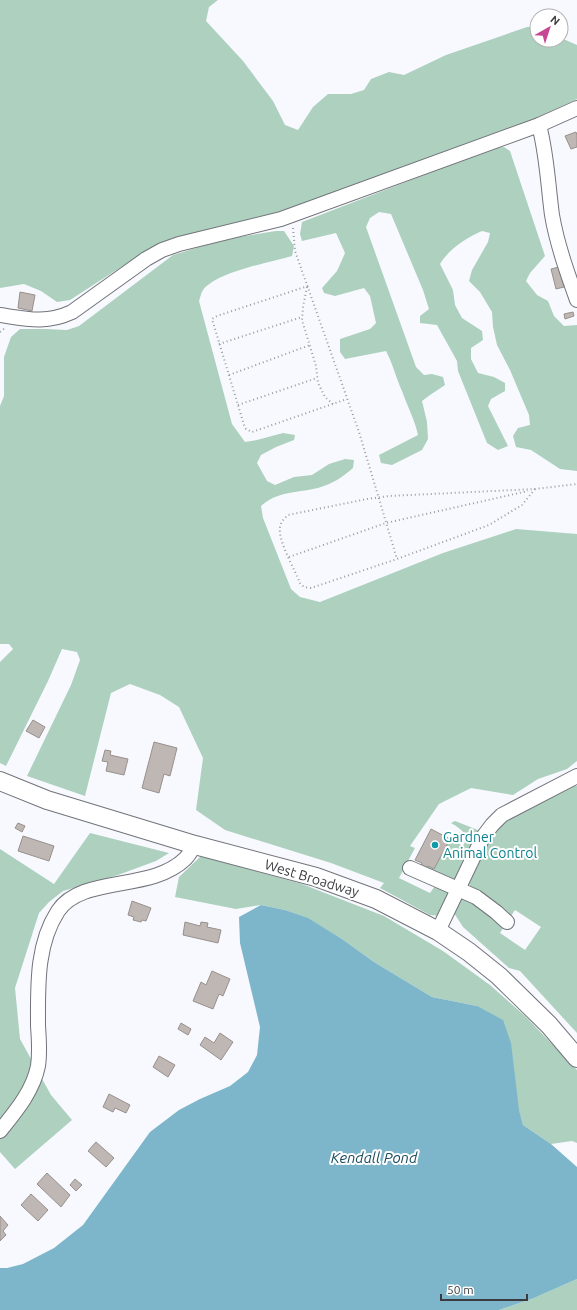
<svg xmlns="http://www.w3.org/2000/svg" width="577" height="1310" font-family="Ubuntu,sans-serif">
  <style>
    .green { fill: #add0bf }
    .water { fill: #7db6cb }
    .building { fill: #bfb7b3; stroke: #98908c }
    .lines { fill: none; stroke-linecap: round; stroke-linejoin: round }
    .minor-casing { stroke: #72747b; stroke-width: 16 }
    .major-casing { stroke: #72747b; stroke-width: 20 }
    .path { stroke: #9b9ca0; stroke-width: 2; stroke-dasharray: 1 3; stroke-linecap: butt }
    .minor { stroke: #fff; stroke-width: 14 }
    .major { stroke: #fff; stroke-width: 18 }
    .culture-dot { fill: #0f9aa8; stroke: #fff; stroke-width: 1.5 }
    .labels { text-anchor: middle; stroke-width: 4; stroke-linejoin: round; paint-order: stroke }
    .culture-label { font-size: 14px; fill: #0d838f; stroke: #fff; text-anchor: start }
    .street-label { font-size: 14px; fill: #3b3c3f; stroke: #fff }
    .water-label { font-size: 15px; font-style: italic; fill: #1a4b5b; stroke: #fff }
  </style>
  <rect width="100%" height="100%" fill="#f8f9fe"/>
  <g class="green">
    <path d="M0,0H218L209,7L206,21L243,61L273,101L285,125L298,130L313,107L328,94H351L364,90L371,79L389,72L404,75L446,55L527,27H537V40H561V38L577,45V99L515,128L288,209L170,241L146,251L70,300L57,302L41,291L24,284L0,288Z"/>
    <path d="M504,147L510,151L545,256L530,273L526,281L537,295L548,301L554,316L564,326L577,325V471L560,469L531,450L516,447L513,436L518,428L530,425L529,415L510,370L497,345L493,327L492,312L480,292L469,281L472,270L488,242L490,233L482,231C466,238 449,249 440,264L453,290L455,305L462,318L482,331L483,340L471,348V359L478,373L494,377L505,383V391L491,399L488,406L508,446L498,450L487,443L458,371L457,361L437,325L420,323V316L429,309L423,290L391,214L379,212L370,218L366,227L416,367L424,375L432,374L443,377L445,385L430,395L422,401L427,422L428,439L422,450L392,465L381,463L379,455L418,435C415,420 407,406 402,391C396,378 393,364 386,351L345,359L340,352V339L370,329L376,323L370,296L364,288L335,296L324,293L322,288L337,271L345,253L336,233L302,241L300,234L302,222L494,148Z"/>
    <path d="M276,231H284L294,246L292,256C269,263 218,271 203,290C201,293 200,298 199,301L232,424L245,442L257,440L283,433L295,435L294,440L276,447L261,455L257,463L267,481L275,485L294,477L312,475L329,464L345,459L354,460L353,468C343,477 332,484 318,488C298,493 277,491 261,506L263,518L291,589L300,597L320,602L443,553L516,529L577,534V761L567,769L538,779L513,795L471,788L439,804L410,846L415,848L399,878L430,893L435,886L451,893L440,916L430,915L380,888L384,883L331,863L225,830L196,810L203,758L179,707L160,695L130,684L111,693L85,796L27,776L71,685L80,660L77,652L62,649L48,681L6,766L0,763V662L13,649L9,644H0V406L4,396V357L11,337L20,329H45L67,330L79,326L173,255L226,239Z"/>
    <path d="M566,784L577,786V1033L520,971L509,968L463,927L454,913L462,895L505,925L500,933L525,950L541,927L515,910L508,920L471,887L468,883L491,836L506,818Z"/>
    <path d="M455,821L478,830L456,883L426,870L428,866L434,869L450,839L463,846L467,838C464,831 458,827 451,823Z"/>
    <path d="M90,833L169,853L156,861L118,875L63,891L49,902L39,913L15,988L20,1039L51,1095L72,1120L15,1169L0,1152V849L54,884Z"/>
    <path d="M201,856L302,884L384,916L443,951L490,985L525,1016L577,1070V1143L572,1141L551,1144L523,1125L519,1111L477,1006L432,997L374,962L342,939L307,918L285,910L261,905L236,909L175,897L179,877Z"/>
    <path d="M577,1279V1310H499L534,1298Z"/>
  </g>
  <path class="water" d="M261,905L285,910L308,918L342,939L374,962L432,997L477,1006L503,1020L511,1043L519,1110L523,1125L551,1144L577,1167V1279L534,1298L499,1310H0V1268H7L23,1264L54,1248L83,1225L150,1132L179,1110L200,1099L230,1086L248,1072L257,1055L260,1027L240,943L239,917Z"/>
  <g class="building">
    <path d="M576,132L577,135V147L571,149L565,136Z"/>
    <path d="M559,267L564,287L556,289L551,269Z"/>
    <path d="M20,292L35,295L32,311L18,308Z"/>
    <path d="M573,312L574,316L565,319L564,314Z"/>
    <path d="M33,720L45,727L39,738L26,731Z"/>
    <path d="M154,742L177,748L170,776L164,774L159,793L142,788Z"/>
    <path d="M105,750L111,751L110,755L128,759L124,775L106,771L108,762L102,761Z"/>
    <path d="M18,823L25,826L22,832L15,828Z"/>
    <path d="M431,829L450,839L434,869L428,866L426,870L420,867L422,863L415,860Z"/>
    <path d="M23,836L54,846L49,861L18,851Z"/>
    <path d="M132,901L151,908L146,921L142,920L141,922L133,920L134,917L128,915Z"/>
    <path d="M185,922L200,926L201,922L208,923L207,927L221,930L218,943L183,935Z"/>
    <path d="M212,971L230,979L223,996L219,994L213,1009L193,1001L201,982L206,985Z"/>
    <path d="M181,1023L191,1029L188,1035L178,1029Z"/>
    <path d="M220,1033L233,1042L221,1060L200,1045L205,1037L214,1043Z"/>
    <path d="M159,1056L175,1065L168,1077L153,1067Z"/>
    <path d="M109,1094L130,1105L126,1113L115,1108L113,1112L103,1107Z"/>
    <path d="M96,1142L114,1158L106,1167L88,1151Z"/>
    <path d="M47,1173L70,1195L61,1207L37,1184Z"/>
    <path d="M75,1179L82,1185L76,1191L70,1185Z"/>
    <path d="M31,1194L48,1210L38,1221L21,1205Z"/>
    <path d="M0,1216L8,1225L3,1231L6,1235L0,1241Z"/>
  </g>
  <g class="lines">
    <defs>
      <g id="minor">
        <path d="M539,125C547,155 548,185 552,215C557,244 567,272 577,300"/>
        <path d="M0,315C27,319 46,324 72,312L146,259L162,250L179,244L281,219L539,125L577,108"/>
        <path d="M410,868L476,897L496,912L507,922"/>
        <path d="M438,931L483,837L492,825L502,815L577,776"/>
        <path d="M0,1131C16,1111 33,1091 38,1066C40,1053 39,1039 38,1026C38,987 36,945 58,911C82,875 151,892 185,859C189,855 192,849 195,845"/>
      </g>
      <path id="major" d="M0,781L47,800L195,845L316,877L376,899L438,931L469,952L499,976L549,1025L577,1058"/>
    </defs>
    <use href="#minor" class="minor-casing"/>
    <use href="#major" class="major-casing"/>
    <g class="path">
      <path d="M293,228L295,251L359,432L397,559"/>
      <path d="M308,286L217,316L212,319L244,425L246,429L252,432L347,399"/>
      <path d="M307,287L303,307L302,320L316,366L318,383L325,397L333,404"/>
      <path d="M0,332L5,328"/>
      <path d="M219,344L302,317"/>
      <path d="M229,375L310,345"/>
      <path d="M238,405L317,378"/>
      <path d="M535,489L522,505L489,525L397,559L311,588L304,587L300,583C295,570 278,541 280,528C280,523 284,519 288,515L367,499L389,496L535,489L577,484"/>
      <path d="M289,557L386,523L528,491"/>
    </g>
    <use href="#minor" class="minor"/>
    <use href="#major" class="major"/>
  </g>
  <circle class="culture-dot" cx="435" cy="845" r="4"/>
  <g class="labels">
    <g class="culture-label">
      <text x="443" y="842">Gardner<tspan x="443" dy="16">Animal Control</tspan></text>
    </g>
    <g class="street-label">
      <text transform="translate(312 878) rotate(17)" y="5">West Broadway</text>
    </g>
    <g class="water-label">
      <text x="374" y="1163">Kendall Pond</text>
    </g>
  </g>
  <g transform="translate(549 28) rotate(39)"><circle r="19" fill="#ffffff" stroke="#b1b1b2"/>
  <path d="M0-3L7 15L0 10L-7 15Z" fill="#c84792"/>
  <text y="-6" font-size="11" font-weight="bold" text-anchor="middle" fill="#3b3c3f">N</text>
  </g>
  <path d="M441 1294v6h86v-6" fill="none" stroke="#3b3c3f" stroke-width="2"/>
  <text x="447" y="1294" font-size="12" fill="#3b3c3f" stroke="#ffffff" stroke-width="3" paint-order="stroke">50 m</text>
</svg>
